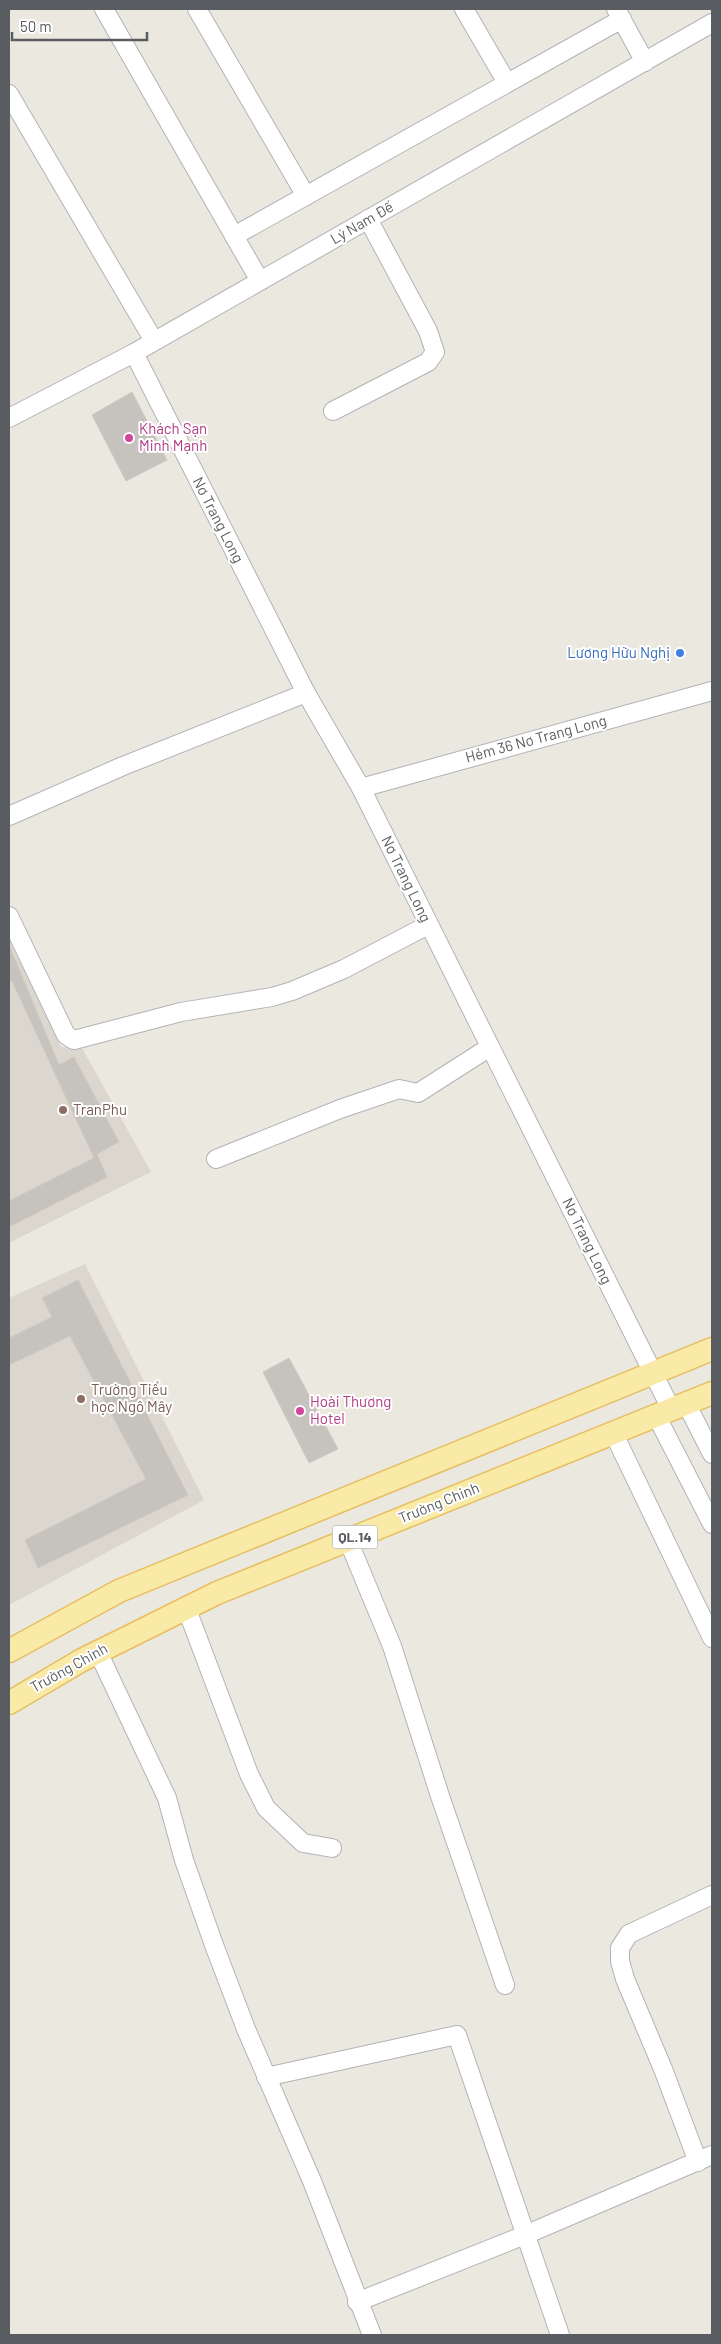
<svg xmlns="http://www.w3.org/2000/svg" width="721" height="2344" font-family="Barlow,sans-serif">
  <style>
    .education { fill: #dbd7cf }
    .building { fill: #c6c3be; stroke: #cfcabf }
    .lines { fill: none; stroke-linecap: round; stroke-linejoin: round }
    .minor-casing { stroke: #b1b3b7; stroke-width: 20 }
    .major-casing { stroke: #e7be5e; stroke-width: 25 }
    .minor { stroke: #fff; stroke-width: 18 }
    .major { stroke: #f9eaa7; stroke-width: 22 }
    .hotel-dot { fill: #d1479c; stroke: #fff; stroke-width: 2 }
    .shop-dot { fill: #3f7fe0; stroke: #fff; stroke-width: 2 }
    .education-dot { fill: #8d6e63; stroke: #fff; stroke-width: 2 }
    .labels { text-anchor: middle; stroke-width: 4; stroke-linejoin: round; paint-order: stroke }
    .shield { fill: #fff; stroke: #8b8d90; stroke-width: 1 }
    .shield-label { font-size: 14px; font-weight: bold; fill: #595c60 }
    .street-label { font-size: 15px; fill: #595c60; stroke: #fff }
    .hotel-label { font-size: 15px; fill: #b23c85; stroke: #fff; text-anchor: start }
    .shop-label { font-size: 15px; fill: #366cbe; stroke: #fff; text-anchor: end }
    .education-label { font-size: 15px; fill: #785e54; stroke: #fff; text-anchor: start }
  </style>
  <rect width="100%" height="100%" fill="#ebe8e0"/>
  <g class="education">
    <path d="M9,939L61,1047L82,1048L151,1172L9,1243Z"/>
    <path d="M85,1264L204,1500L9,1605V1298Z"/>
  </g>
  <g class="building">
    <path d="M132,392L167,460L126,481L92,415Z"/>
    <path d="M9,945L59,1065L74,1057L119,1142L97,1154L107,1177L9,1227V1201L94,1158L12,981L9,983Z"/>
    <path d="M78,1280L188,1495L38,1568L25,1540L146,1479L70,1336L9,1365V1338L52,1317L42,1298Z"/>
    <path d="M289,1358L338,1449L309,1463L263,1372Z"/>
  </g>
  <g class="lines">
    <defs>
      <g id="minor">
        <path d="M104,9L260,281"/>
        <path d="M197,9L306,196"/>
        <path d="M464,9L507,83"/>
        <path d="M616,9L645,62"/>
        <path d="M9,94L154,341"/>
        <path d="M234,236L622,19"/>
        <path d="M134,353L306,693L361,788L671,1409"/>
        <path d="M333,411L428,362L435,352L428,331L368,219"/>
        <path d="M9,418L134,353L712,23"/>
        <path d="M361,788L712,691"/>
        <path d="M9,816L123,766L306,693"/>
        <path d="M9,916L66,1035L74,1040L181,1012L272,997L292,991L344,969L428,925"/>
        <path d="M216,1159L340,1109L399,1089L418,1093L490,1047"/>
        <path d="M686,1403L712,1454"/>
        <path d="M656,1415L712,1524"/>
        <path d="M613,1432L712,1638"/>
        <path d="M348,1540L392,1646L440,1796L505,1985"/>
        <path d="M186,1607L249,1774L266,1808L303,1843L332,1848"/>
        <path d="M98,1652L167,1798L184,1860L214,1945L246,2029L312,2181L372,2335"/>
        <path d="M266,2077L457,2035L560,2335"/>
        <path d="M698,2162L663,2069L625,1979L620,1961V1948L629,1934L712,1895"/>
        <path d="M357,2302L525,2235L712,2155"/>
      </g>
      <g id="major">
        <path d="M9,1651L119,1591L712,1349"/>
        <path d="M9,1703L82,1660L217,1593L712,1393"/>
      </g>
    </defs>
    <use href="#minor" class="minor-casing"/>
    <use href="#major" class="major-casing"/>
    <use href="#minor" class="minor"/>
    <use href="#major" class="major"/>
  </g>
  <g class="hotel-dot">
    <circle cx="129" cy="438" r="5"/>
    <circle cx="300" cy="1411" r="5"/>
  </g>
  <circle class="shop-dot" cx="680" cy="653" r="5"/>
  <g class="education-dot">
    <circle cx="63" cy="1110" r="5"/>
    <circle cx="81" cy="1399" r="5"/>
  </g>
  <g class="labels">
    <rect class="shield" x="332.5" y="1525.5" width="45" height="23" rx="4"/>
    <g class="shield-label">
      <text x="355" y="1542">QL.14</text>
    </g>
    <g class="street-label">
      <text transform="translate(362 223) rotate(-30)" y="5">Lý Nam Đế</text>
      <text transform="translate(218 520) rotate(63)" y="5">Nơ Trang Long</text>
      <text transform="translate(536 739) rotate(-15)" y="5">Hẻm 36 Nơ Trang Long</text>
      <text transform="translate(406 879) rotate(64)" y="5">Nơ Trang Long</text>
      <text transform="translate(587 1241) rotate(64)" y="5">Nơ Trang Long</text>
      <text transform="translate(439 1503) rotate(-22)" y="5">Trường Chinh</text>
      <text transform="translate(69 1668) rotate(-29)" y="5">Trường Chinh</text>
    </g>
    <g class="hotel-label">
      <text x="139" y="434">Khách Sạn<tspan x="139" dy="17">Minh Mạnh</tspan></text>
      <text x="310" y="1407">Hoài Thương<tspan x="310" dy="17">Hotel</tspan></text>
    </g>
    <g class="shop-label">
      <text x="670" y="658">Lương Hữu Nghị</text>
    </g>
    <g class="education-label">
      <text x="73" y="1115">TranPhu</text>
      <text x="91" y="1395">Trường Tiểu<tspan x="91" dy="17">học Ngô Mây</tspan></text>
    </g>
  </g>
  <rect width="721" height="2344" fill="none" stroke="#595c60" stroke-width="20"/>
  <path d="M12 32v8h135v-8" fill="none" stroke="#595c60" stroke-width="2.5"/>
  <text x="20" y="32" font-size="15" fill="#595c60" stroke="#ffffff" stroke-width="4" paint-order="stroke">50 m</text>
</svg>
